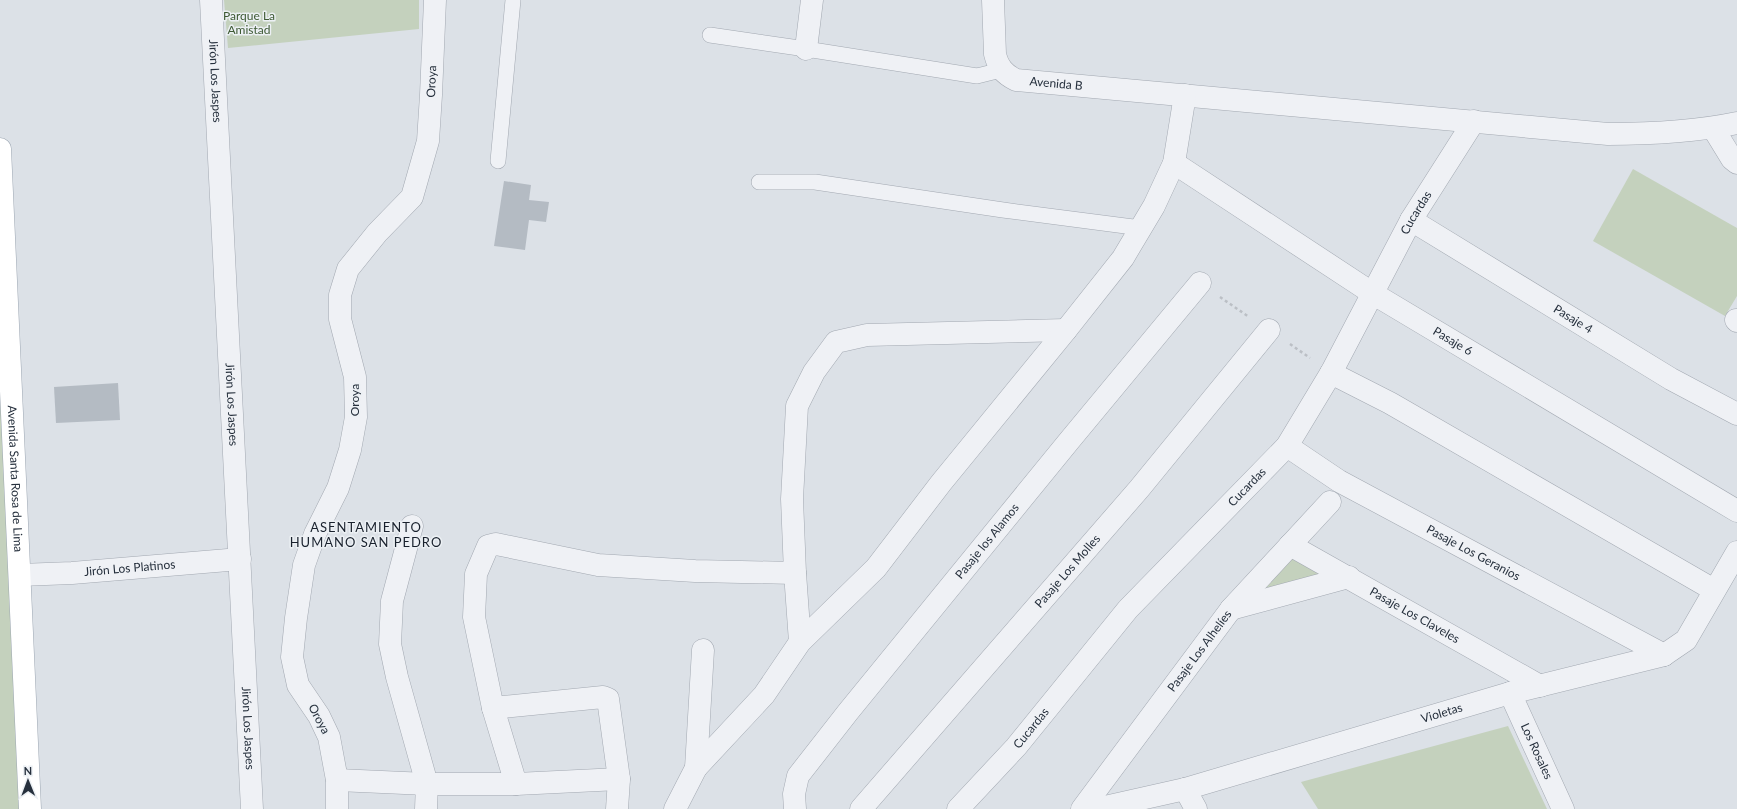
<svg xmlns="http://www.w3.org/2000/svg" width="1737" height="809" font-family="Lato,sans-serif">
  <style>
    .green { fill: #c4d1bd }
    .building { fill: #b4bbc3 }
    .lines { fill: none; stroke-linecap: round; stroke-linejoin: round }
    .lane-casing { stroke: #a2a8b1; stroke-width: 16 }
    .street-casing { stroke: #a2a8b1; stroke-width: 23 }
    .primary-casing { stroke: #9ca6b2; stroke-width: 23 }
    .path { stroke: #bbbfc5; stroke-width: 2.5; stroke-dasharray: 3 3; stroke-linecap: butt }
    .lane { stroke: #eff1f5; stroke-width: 15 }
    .street { stroke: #eff1f5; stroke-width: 22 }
    .primary { stroke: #fff; stroke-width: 22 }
    .labels { text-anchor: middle; stroke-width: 3; stroke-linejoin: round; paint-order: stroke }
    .park-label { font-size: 12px; fill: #3d5933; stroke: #ecf0f4 }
    .street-label { font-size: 12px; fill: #26303d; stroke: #ecf0f4 }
    .neighbourhood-label { font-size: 13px; letter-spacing: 1px; fill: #19212d; stroke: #ecf0f4 }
  </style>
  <rect width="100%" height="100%" fill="#dce1e7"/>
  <g class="green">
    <path d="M224,0H419V29L228,48Z"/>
    <path d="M1633,169L1737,228V296L1725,316L1593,241Z"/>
    <path d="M0,376L21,809H0Z"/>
    <path d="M1289,551L1332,576L1253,595Z"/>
    <path d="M1508,726L1547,809H1318L1301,782Z"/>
  </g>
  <g class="building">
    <path d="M504,181L531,185L529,200L549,202L546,222L529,220L525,250L494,246Z"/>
    <path d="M118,383L120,420L56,423L54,387Z"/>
  </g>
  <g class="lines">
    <defs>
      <g id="lane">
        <path d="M710,35L806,49L977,76L1001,70"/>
        <path d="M498,161L513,0"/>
        <path d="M759,182H815L1003,210L1141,228"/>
      </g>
      <g id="street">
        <path id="s1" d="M211,0L252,809"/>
        <path id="s2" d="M993,0L995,54C998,67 1004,74 1016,80L1608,134C1651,134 1694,132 1737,123"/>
        <path d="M806,49L812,0"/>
        <path d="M1713,128L1732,159L1737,163"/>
        <path id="s3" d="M1174,163L1372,293L1737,511"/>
        <path id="s4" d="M1411,220L1671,379L1737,414"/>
        <path d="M1736,320L1737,321"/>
        <path d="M1331,373L1390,403L1714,590"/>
        <path id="s5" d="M1287,446L1339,481L1664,655"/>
        <path d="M412,526L392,601L390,644L397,677L427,784L426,809"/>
        <path id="s6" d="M1290,545L1540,686"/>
        <path id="s7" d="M20,575L72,573L240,559"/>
        <path d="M1231,609L1349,577"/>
        <path d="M800,642L795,573L792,499L797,406L814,372L836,342L867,335L1066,330"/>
        <path id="s8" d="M1510,693L1563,809"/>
        <path d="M493,708L603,697L608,699L619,779L617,809"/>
        <path d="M696,768L703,650"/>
        <path d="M337,780L427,784H516L619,779"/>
        <path d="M516,784L493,708L474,617L476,574L488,546L496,544L598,565L695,571L795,573"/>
        <path d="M1185,789L1196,809"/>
        <path id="s9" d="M337,809V780L329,737L319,716L298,685L292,657L296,618L304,565L315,534L338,488L350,450L356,417L355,377L340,319V295L348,269L377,233L412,197L428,141L431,95L435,0"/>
        <path d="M675,809L696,768L764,695L800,642L876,568L941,483L1066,330L1123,258L1154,206L1174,163L1185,95"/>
        <path id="s10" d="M795,809L794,794L798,776L848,712L1069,441L1200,283"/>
        <path id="s11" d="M861,809L1139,489L1269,330"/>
        <path id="s12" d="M958,809L1016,747L1128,609L1287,446L1331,373L1411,220L1474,121"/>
        <path id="s13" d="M1082,809L1231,609L1330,502"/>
        <path id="s14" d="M1096,809L1185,789L1510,693L1664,655L1686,640L1737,552"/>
      </g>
      <g id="primary">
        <path id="s15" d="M0,149L30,809"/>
      </g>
    </defs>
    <use href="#lane" class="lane-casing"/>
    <use href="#street" class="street-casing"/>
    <use href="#primary" class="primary-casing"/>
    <g class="path">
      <path d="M1220,297L1249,317"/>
      <path d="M1290,344L1310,358"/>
    </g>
    <use href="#lane" class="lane"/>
    <use href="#street" class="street"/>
    <use href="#primary" class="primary"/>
  </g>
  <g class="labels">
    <g class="park-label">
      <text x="249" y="20">Parque La<tspan x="249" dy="14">Amistad</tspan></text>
    </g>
    <g class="street-label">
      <text dy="4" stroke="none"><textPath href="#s1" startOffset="81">Jirón Los Jaspes</textPath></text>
      <text dy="4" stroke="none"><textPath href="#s9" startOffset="778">Oroya</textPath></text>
      <text dy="4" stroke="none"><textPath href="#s2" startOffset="129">Avenida B</textPath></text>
      <text dy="4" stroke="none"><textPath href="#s12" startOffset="757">Cucardas</textPath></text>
      <text dy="4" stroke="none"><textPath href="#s4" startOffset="190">Pasaje 4</textPath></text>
      <text dy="4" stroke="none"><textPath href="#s3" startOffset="331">Pasaje 6</textPath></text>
      <text transform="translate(355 400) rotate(-90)" y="4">Oroya</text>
      <text dy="4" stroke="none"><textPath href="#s1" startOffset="405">Jirón Los Jaspes</textPath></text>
      <text dy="4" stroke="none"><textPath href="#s15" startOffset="330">Avenida Santa Rosa de Lima</textPath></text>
      <text dy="4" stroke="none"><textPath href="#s12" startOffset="433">Cucardas</textPath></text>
      <text dy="4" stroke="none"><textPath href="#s10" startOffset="335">Pasaje los Alamos</textPath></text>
      <text dy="4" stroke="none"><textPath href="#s5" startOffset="215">Pasaje Los Geranios</textPath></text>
      <text dy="4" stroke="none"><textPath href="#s7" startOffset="110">Jirón Los Platinos</textPath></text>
      <text dy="4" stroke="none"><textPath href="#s11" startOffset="315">Pasaje Los Molles</textPath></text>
      <text dy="4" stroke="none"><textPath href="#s6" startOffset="143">Pasaje Los Claveles</textPath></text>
      <text dy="4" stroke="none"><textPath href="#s13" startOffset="197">Pasaje Los Alhelíes</textPath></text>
      <text dy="4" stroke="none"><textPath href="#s14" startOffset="359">Violetas</textPath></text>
      <text transform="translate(319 719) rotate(62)" y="4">Oroya</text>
      <text dy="4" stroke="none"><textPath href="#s1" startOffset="729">Jirón Los Jaspes</textPath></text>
      <text dy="4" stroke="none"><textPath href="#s12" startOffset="109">Cucardas</textPath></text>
      <text dy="4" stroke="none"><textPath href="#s8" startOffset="64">Los Rosales</textPath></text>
    </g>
    <g class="neighbourhood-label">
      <text x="366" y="532">ASENTAMIENTO<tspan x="366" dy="15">HUMANO SAN PEDRO</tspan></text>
    </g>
  </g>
  <g transform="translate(28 781) rotate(359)" stroke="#ecf0f4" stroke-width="3" paint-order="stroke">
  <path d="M0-3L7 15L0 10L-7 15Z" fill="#26303d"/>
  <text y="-6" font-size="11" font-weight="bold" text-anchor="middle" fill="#26303d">N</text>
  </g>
</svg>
